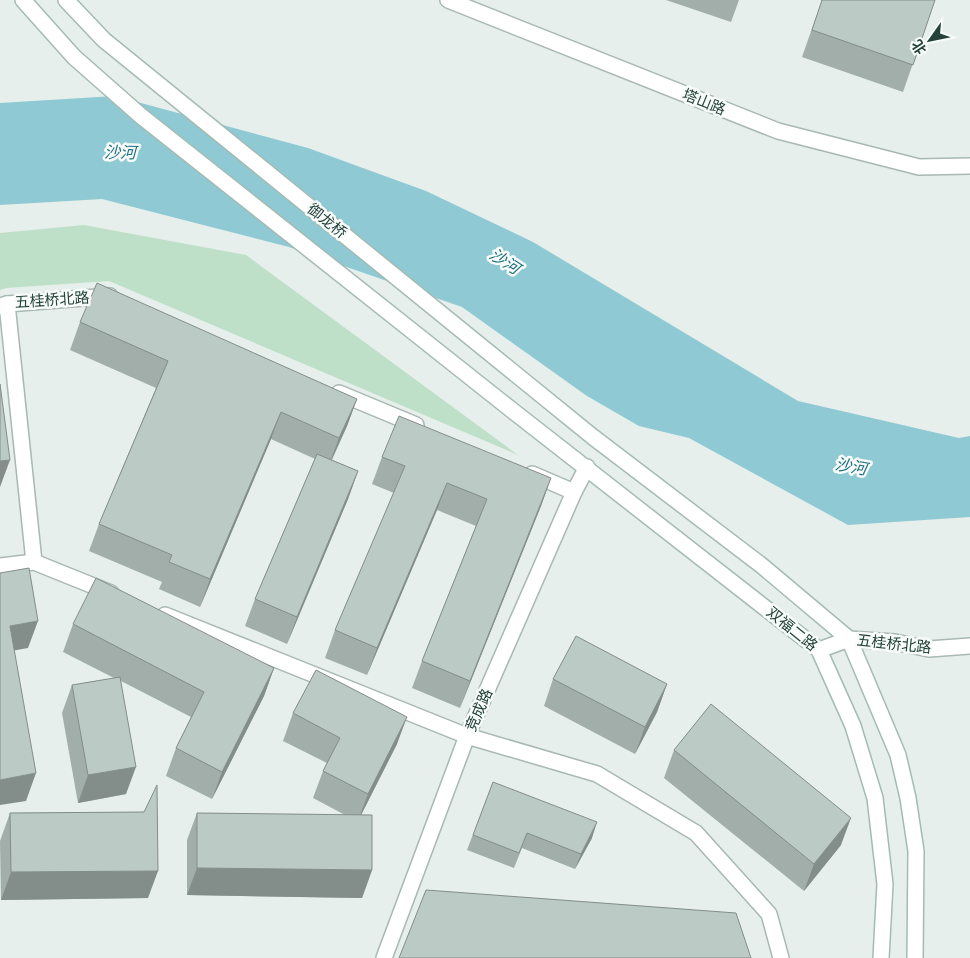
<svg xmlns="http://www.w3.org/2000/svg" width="970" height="958" font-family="Roboto,'Noto Sans SC',sans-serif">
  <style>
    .green { fill: #bfe0c8 }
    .water { fill: #8ec9d4 }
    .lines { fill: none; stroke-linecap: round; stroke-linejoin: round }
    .minor-casing { stroke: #a8b8b2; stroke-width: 18 }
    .secondary-casing { stroke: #a4bbb3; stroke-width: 18 }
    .minor { stroke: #fff; stroke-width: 15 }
    .secondary { stroke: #fff; stroke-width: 15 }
    .wall { fill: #a1aea9 }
    .shaded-wall { fill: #838d89 }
    .building { fill: #bbcac4; stroke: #838d89 }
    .labels { text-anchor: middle; stroke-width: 5; stroke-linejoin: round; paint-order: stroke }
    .street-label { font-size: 15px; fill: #24423a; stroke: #f7fbf9 }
    .water-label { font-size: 16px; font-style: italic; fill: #1c6f80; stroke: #f7fbf9 }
  </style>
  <rect width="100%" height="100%" fill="#e6efeb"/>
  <path class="green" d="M84,225L246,255L518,455L109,281L6,288L0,290V233Z"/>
  <path class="water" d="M115,96L308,148L426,191L533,242L798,401L959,438L970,436V517L848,525L689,438L639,426L587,396L462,307L289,247L102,199L0,205V103Z"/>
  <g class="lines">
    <defs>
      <g id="minor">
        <path d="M448,0L778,131L919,167L970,166"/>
        <path d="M7,304L34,562"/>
        <path d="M0,306L7,304L110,296"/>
        <path d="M339,393L416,425"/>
        <path d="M532,474L574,492"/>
        <path d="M0,566L34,562L111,593"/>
        <path d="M165,615L467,736L597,774L696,833L769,914L781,958"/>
        <path d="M819,650L849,639L895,642L929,649L970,646"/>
        <path d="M384,958L467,736L574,492L587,467"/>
      </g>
      <g id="secondary">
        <path d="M23,0L74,57L141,116L513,411L819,650L853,726L875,798L885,884L881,958"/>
        <path d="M66,0L104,40L593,437L761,565L849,639L898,755L908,798L916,851L915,958"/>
      </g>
    </defs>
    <use href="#minor" class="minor-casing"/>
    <use href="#secondary" class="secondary-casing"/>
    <use href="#minor" class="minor"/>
    <use href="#secondary" class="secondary"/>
  </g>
  <g class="wall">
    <path d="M666,0H739L731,22Z"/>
    <path d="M822,0H935L903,92L802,57Z"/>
    <path d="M80,322L357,399L347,426L332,460L358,471L348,499L287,644L245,626L255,599L315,459L271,439L200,607L159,589L162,582L89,551L99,524L156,388L70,350Z"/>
    <path d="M382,457L551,478L541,506L460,708L412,688L422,661L476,526L437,510L367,675L325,658L335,630L394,493L372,484Z"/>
    <path d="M73,624L274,668L264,696L212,799L166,776L176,748L191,717L121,681L126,794L78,803L62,713L72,685L114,678L63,652Z"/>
    <path d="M553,679L667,684L657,712L635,754L544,706Z"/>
    <path d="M293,713L397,744L361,815L372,870L362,898L187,895V840L197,813L345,815L313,798L323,771L327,763L283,741Z"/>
    <path d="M674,750L841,845L804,891L664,778Z"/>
    <path d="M493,782L592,838L575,869L522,848L514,868L467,850Z"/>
    <path d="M144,812L148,898L1,900L0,841L10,813Z"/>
  </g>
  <g class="shaded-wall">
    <path d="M357,399L347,426L329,465L339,438Z"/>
    <path d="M281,412L271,439L200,607L210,579Z"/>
    <path d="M10,460L0,487V461Z"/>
    <path d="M358,471L348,499L287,644L297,617Z"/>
    <path d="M551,478L541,506L460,708L470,681Z"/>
    <path d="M447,483L437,510L367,675L377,648Z"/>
    <path d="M38,621L28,648L0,653L10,626Z"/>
    <path d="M274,668L264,696L212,799L222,772Z"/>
    <path d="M667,684L657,712L635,754L645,727Z"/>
    <path d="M407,717L397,744L358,821L368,794Z"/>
    <path d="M136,767L126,794L78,803L88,775Z"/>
    <path d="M36,773L26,801L0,805V780Z"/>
    <path d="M851,818L841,845L804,891L814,864Z"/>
    <path d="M597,822L592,838L575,869L581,854Z"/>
    <path d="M197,868L372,870L362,898L187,895Z"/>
    <path d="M158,871L148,898L1,900L11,872Z"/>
  </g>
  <g class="building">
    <path d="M822,0H935L913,65L812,30Z"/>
    <path d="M97,283L357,399L339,438L281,412L210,579L169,562L172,555L99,524L168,361L80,322Z"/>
    <path d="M0,384L10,460L0,461Z"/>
    <path d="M399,416L551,478L470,681L422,661L487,499L447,483L377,648L335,630L405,466L382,457Z"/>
    <path d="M317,454L358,471L297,617L255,599Z"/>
    <path d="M29,568L38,621L10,626L36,773L0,780V573Z"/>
    <path d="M96,578L274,668L222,772L176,748L204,692L73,624Z"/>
    <path d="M576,636L667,684L645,727L553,679Z"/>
    <path d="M316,670L407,717L368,794L323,771L340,738L293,713Z"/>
    <path d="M120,677L136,767L88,775L72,685Z"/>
    <path d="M711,704L851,818L814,864L674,750Z"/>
    <path d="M493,782L597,822L581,854L527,833L519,853L473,835Z"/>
    <path d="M157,785L158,871L11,872L10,813L144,812Z"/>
    <path d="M197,813L372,815V870L197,868Z"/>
    <path d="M426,890L736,913L751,958H399Z"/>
  </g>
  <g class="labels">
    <g class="street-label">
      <text transform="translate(704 102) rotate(22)" y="5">塔山路</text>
      <text transform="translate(327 221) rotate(39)" y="5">御龙桥</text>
      <text transform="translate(52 300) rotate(-4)" y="5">五桂桥北路</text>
      <text transform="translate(792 629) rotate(39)" y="5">双福二路</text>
      <text transform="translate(894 644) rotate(6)" y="5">五桂桥北路</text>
      <text transform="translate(479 710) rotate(-66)" y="5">竞成路</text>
    </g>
    <g class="water-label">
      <text transform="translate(120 152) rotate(1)" y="6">沙河</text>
      <text transform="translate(505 261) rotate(33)" y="6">沙河</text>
      <text transform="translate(851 466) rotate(10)" y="6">沙河</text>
    </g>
  </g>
  <g transform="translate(930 40) rotate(237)" stroke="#f7fbf9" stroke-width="4" paint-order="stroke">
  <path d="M0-4L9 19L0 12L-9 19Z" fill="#24423a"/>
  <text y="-8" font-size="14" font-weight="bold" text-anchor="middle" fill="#24423a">北</text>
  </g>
</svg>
